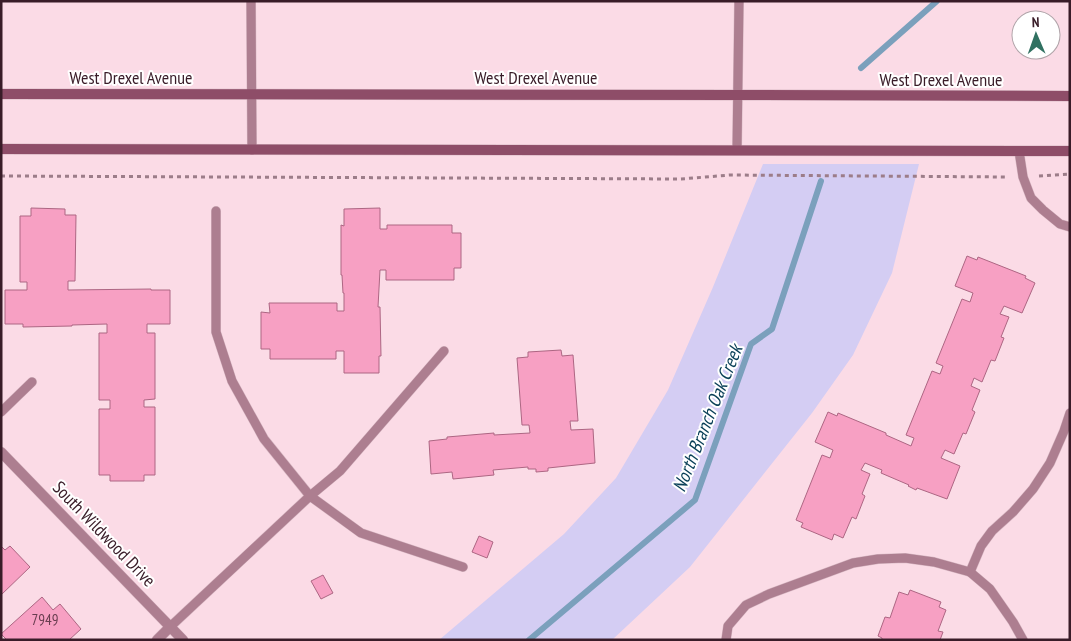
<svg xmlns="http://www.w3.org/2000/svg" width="1071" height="641" font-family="'PT Sans Narrow',sans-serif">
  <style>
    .green { fill: #d4cdf3 }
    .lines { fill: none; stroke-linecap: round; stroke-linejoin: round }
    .stream { stroke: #7ba0bc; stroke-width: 6 }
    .building { fill: #f7a0c3; stroke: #ad6683 }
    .lane-casing { stroke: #d8b9c4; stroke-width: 10 }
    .street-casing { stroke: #d8b9c4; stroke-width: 11 }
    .secondary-casing { stroke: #d8b9c4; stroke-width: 11 }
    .path { stroke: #9c7d89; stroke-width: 3; stroke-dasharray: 4 4; stroke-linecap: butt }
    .lane { stroke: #ad7e90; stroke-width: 9 }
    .street { stroke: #ad7e90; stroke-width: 10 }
    .secondary { stroke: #8e4d68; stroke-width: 10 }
    .labels { text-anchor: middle; stroke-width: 4; stroke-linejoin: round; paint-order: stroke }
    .number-label { font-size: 15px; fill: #683d4f }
    .street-label { font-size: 18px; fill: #391c28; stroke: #fff }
    .water-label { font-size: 19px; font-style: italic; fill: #093f57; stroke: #fff }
  </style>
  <rect width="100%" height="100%" fill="#fbdbe6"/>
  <path class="green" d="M763,164H919L892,273L853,355L812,413L690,567L612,640H439L564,534L616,478L668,390L713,287Z"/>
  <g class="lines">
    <g class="stream">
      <path d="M861,68L937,1"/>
      <path d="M529,640L695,500L751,344L772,329L821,181"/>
    </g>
  </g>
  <g class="building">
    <path d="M31,208L65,209V215H76L75,281H68V290L151,289V290H170V324H147V333H155V399L144,400V407H155V475H144V481H110V475H99V409H110V400H99V333H107V324L72,325V326L23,327V324H5V290H27V282H20V216H31Z"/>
    <path d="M380,208V229H387V225H452V233H461V268H454V280H386V270H380L378,307H380L381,356H379V373H344V351H336V359H270V349H261V312L270,313L269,303H337V311H344V293H343L342,275H341V225L344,226V209Z"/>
    <path d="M967,256L977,260L978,257L1026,276L1025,278L1035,283L1022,313L1004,306L1000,314L1009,317L1001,337L1004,338L995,361L991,360L982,382L974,378L971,386L980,390L972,410L975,412L966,434L963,433L954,454L945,450L941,458L960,466L947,499L917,488L916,490L908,486L909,485L881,473L882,470L865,463L861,470L870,474L862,494L865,496L856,519L852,517L843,538L834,534L832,540L801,527L803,523L796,520L822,455L830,458L833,450L815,442L828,412L837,416L838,413L886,433V435L911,446L914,438L906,435L932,371L940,374L943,366L936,363L962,299L970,302L973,293L955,286Z"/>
    <path d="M561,350L562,356L573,355L578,421H570L571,430L593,429L595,463L548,468V471L536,472V469H528V467L493,470L494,475L453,479L452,472L431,474L429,441L447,439V437L494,433V435L530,433L529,425H522L517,358L528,357V352Z"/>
    <path d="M479,536L493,542L487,558L472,552Z"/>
    <path d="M1,546L5,550L10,546L30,567L1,595Z"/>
    <path d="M323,575L333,593L321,599L311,581Z"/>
    <path d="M910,590L941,602L939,607L946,610L938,631L943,632L940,640H882V638L878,636L885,617L890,618L899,592L908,595Z"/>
    <path d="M42,597L53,610L60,604L81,629L69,640H7L1,634Z"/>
  </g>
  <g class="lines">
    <defs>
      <g id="lane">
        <path d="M251,1L252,150"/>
        <path d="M737,150L739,1"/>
        <path d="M1019,151L1023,177L1031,198L1043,210L1060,224L1070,227"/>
        <path d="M216,211V332L232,381L264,439L310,496L361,533L463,567"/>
        <path d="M1,412L32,382"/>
        <path d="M970,572L990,589L1013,622L1023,640"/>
        <path d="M171,626L310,496L340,471L444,351"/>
        <path d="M726,640L728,626L746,605L769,594L853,563L878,559L905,558L934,562L970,572L981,546L992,531L1013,512L1033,489L1050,463L1064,431L1070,413"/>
      </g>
      <g id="street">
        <path d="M1,452L183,640"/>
        <path d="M157,640L171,626"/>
      </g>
      <g id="secondary">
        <path d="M1,94L737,95L1070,96"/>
        <path d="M1,149L1070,151"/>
      </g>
    </defs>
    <use href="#lane" class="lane-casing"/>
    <use href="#street" class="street-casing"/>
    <use href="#secondary" class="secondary-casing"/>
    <g class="path">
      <path d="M1,176L681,179L730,175L1008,177"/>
      <path d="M1039,176L1070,174"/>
    </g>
    <use href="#lane" class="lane"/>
    <use href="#street" class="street"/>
    <use href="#secondary" class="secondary"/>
  </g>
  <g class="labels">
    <g class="number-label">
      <text x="45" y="625">7949</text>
    </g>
    <g class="street-label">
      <text x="131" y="84">West Drexel Avenue</text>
      <text x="536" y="84">West Drexel Avenue</text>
      <text x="941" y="86">West Drexel Avenue</text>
      <text transform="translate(104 534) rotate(46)" y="6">South Wildwood Drive</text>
    </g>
    <g class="water-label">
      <text transform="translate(707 418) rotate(-68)" y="7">North Branch Oak Creek</text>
    </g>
  </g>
  <rect width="1071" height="641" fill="none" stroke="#391c28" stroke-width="5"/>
  <g transform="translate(1036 35) rotate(358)"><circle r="24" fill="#ffffff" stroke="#b0a4a9"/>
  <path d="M0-4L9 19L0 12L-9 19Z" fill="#307161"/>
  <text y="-8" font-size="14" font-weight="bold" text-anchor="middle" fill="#391c28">N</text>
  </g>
</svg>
